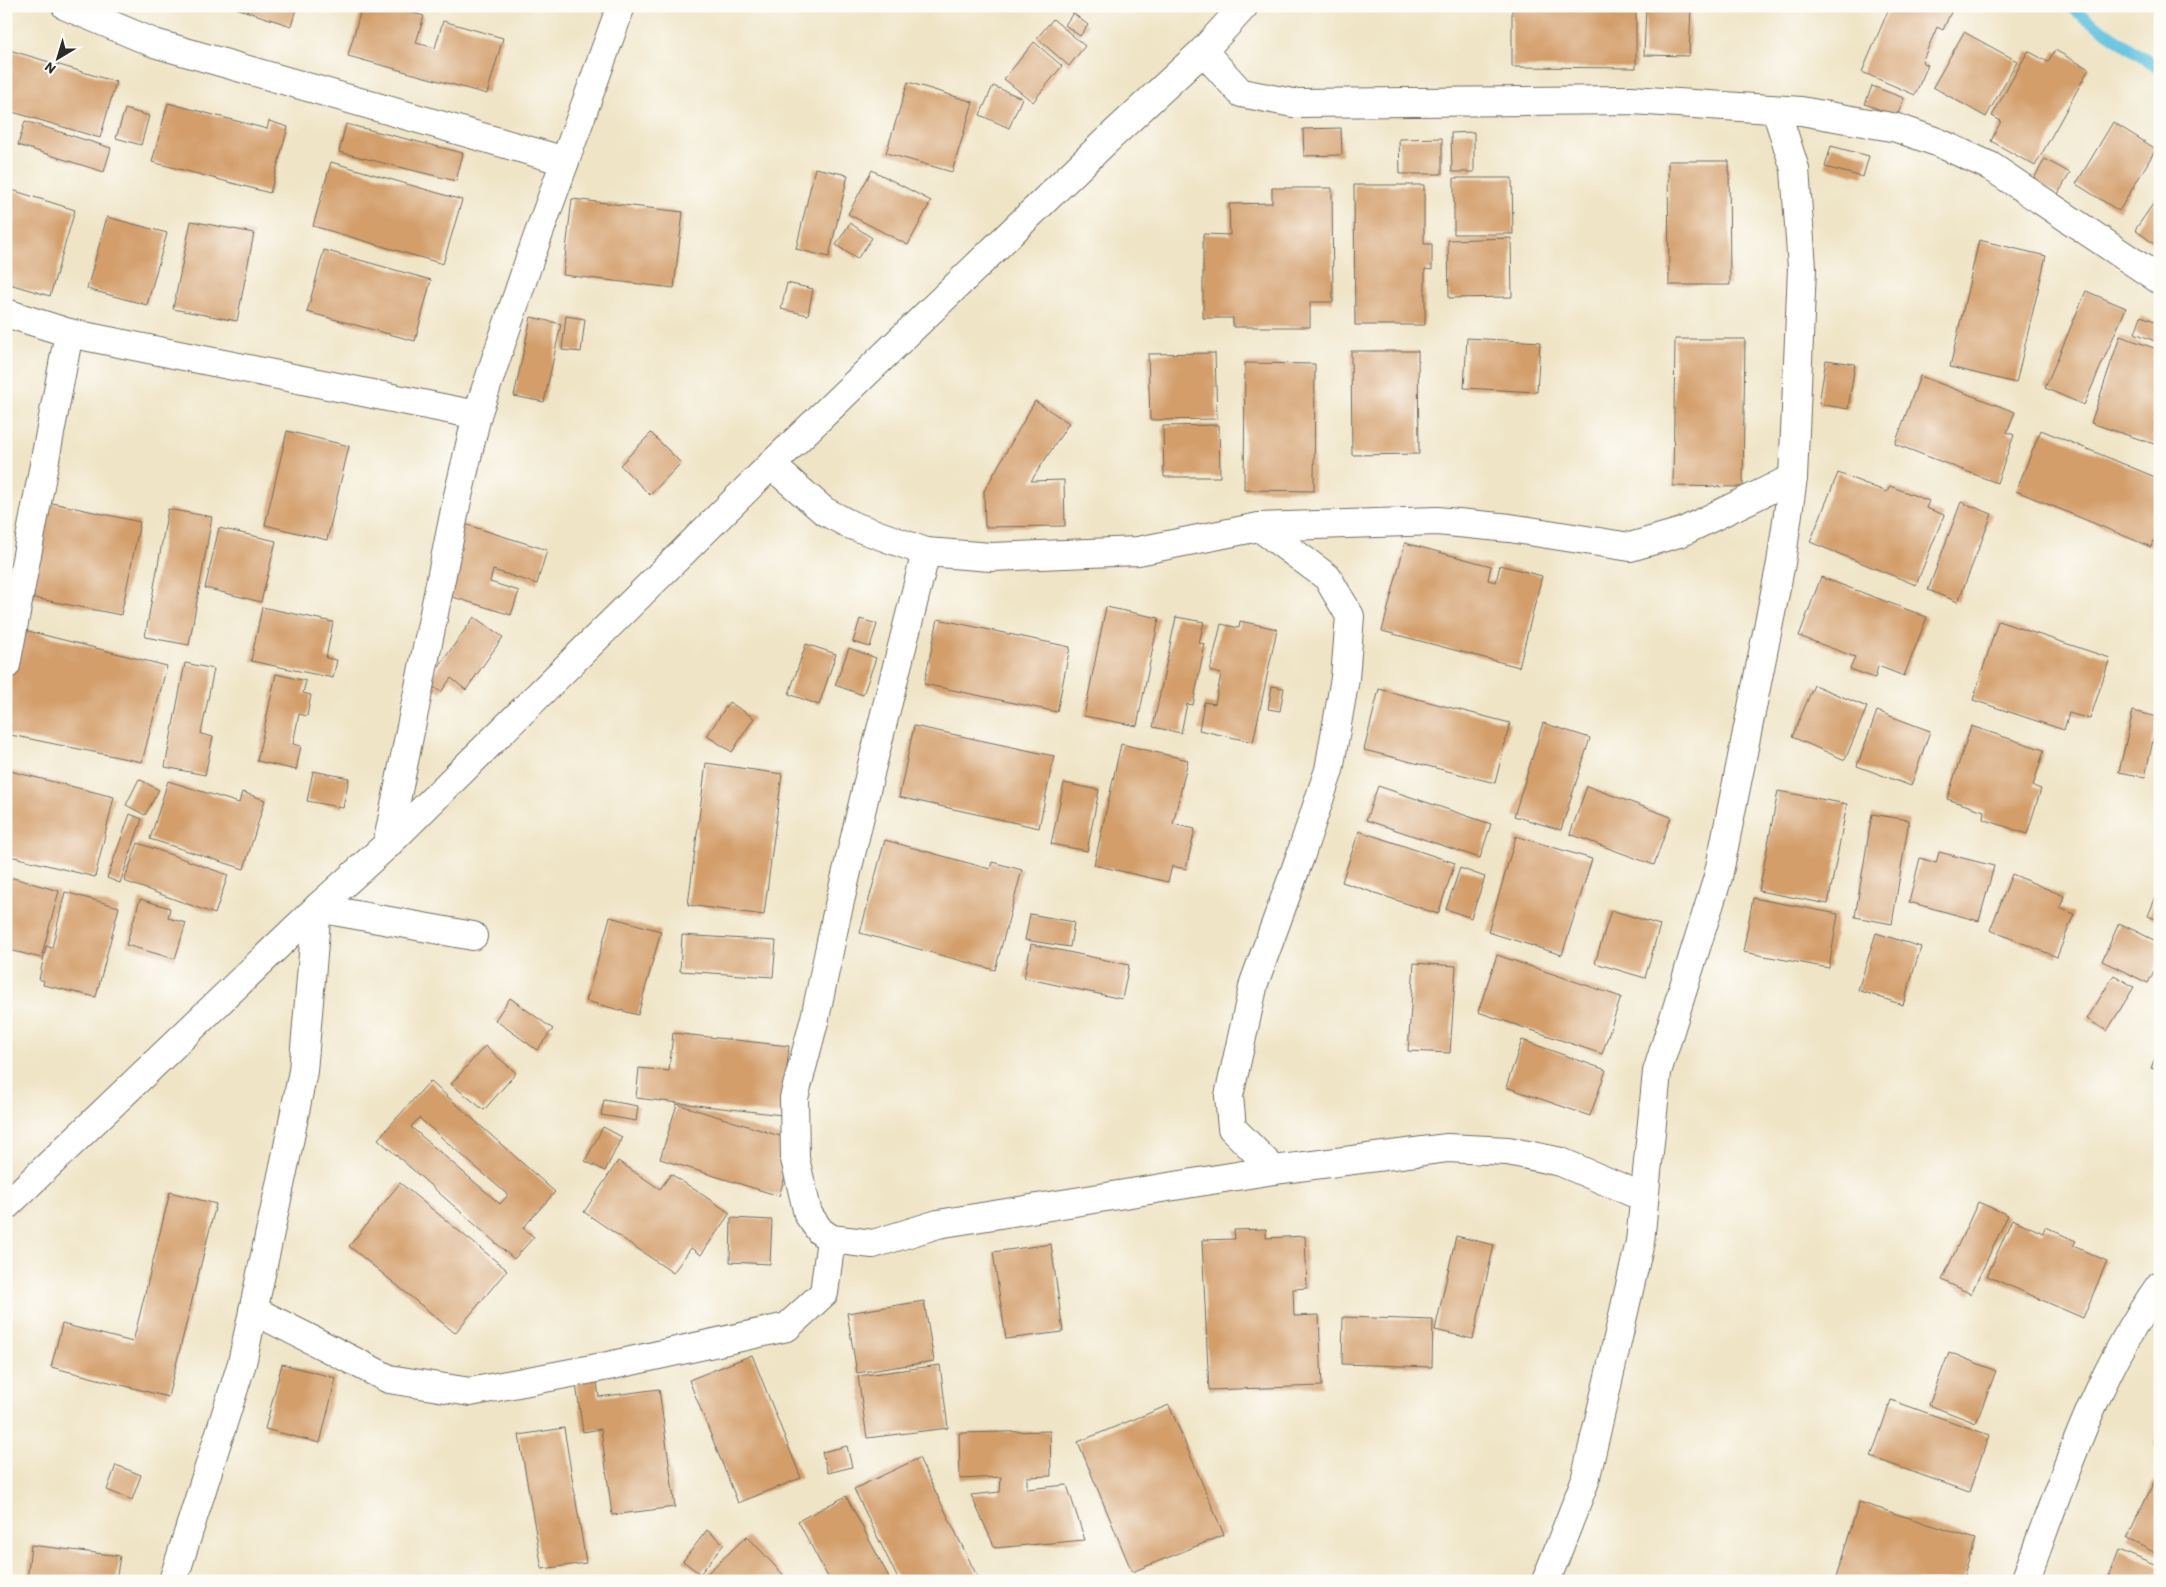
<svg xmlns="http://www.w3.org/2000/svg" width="2166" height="1587" font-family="Itim,sans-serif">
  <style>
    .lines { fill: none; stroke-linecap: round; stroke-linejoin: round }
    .stream { stroke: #61c2df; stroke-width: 11 }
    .building { fill: #d39e6a; fill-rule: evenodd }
    .minor-casing { stroke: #706c61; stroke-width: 30 }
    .tertiary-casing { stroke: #706c61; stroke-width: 30 }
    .minor { stroke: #fff; stroke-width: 28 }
    .tertiary { stroke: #fff; stroke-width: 28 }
  </style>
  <rect width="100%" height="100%" fill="#fdfcf7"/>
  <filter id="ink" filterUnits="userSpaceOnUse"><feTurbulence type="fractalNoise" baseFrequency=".02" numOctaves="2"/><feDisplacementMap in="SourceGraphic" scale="10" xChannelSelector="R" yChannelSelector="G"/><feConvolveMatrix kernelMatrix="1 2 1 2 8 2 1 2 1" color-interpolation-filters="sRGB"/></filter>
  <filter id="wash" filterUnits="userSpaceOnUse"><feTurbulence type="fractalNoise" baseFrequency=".0096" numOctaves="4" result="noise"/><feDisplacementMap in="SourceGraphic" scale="20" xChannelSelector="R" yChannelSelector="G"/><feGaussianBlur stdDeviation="1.12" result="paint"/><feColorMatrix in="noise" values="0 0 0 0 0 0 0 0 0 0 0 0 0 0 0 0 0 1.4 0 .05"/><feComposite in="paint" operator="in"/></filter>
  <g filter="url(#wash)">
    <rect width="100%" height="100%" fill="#efe4c6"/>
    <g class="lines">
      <path class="stream" d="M2068,6L2160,69"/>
    </g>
    <g id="blocks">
      <g class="building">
        <path d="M230,6H297L291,26Z"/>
        <path d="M362,6H389L424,16L416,43L435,48L443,21L503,38L487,94L348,56Z"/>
        <path d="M1512,6H1636V68L1512,67Z"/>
        <path d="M1646,6H1691L1689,56L1644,55Z"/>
        <path d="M1890,6H1944L1952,10L1943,30L1937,27L1922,62L1928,65L1915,95L1862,72Z"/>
        <path d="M1073,13L1088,25L1080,36L1065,25Z"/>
        <path d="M1053,19L1085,46L1069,66L1037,38Z"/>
        <path d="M1964,32L2017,61L1986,117L1933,87Z"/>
        <path d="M1034,42L1062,66L1033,102L1004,79Z"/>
        <path d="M6,49L116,82L100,138L6,110Z"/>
        <path d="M2055,50L2089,69L2035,166L1991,141L2001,121L1992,116L2028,51L2048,62Z"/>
        <path d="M908,82L973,102L952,172L886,153Z"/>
        <path d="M993,86L1022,98L1009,128L980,115Z"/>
        <path d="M1872,86L1904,98L1897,116L1865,104Z"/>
        <path d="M168,103L267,129L269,121L288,127L270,193L152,162Z"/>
        <path d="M125,109L149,116L141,145L116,138Z"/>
        <path d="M25,121L111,148L104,172L18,145Z"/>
        <path d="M2113,122L2156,149L2119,211L2076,184Z"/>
        <path d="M346,124L463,153L456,181L339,152Z"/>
        <path d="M1341,128L1342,155L1304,156L1303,129Z"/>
        <path d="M1474,132V172H1452L1451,133Z"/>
        <path d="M1442,138V174H1400L1399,139Z"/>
        <path d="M1831,146L1869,156L1863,177L1825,167Z"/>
        <path d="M2045,159L2070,173L2058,194L2033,180Z"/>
        <path d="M1668,161H1729L1730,285H1669Z"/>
        <path d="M331,162L462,200L443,264L313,226Z"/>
        <path d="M815,168L848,175L829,257L796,249Z"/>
        <path d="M872,170L931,201L908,245L848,214Z"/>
        <path d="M1454,178H1512L1513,234H1454Z"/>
        <path d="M1354,185H1424V244H1432V270L1425,269V325H1355Z"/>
        <path d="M1272,188H1332L1333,302H1310V327H1233V318H1203V234L1230,235L1229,204L1272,203Z"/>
        <path d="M12,190L75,210L50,296L6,283V209Z"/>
        <path d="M2160,194V248L2135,230Z"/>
        <path d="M572,199L683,212L674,288L563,275Z"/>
        <path d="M107,217L167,233L147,305L87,289Z"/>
        <path d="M191,221L254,233L237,321L173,309Z"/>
        <path d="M850,223L872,238L857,259L836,245Z"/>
        <path d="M1511,238L1512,297L1449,298L1448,240Z"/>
        <path d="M1979,240L2046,256L2016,383L1950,367Z"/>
        <path d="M324,250L431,280L415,341L307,312Z"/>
        <path d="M787,283L813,289L808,315L781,309Z"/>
        <path d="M2086,291L2126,308L2084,405L2045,388Z"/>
        <path d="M566,316L585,319L581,352L562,350Z"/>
        <path d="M2141,316L2160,323V334L2157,342L2135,333Z"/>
        <path d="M531,317L561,324L544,402L514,396Z"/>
        <path d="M2120,336L2160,350V446L2091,423Z"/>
        <path d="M1467,338L1540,342L1537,392L1464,388Z"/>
        <path d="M1675,339H1745L1743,487L1673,486Z"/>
        <path d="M1351,351H1418L1419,454L1352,455Z"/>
        <path d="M1215,353L1217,419L1150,420L1148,354Z"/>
        <path d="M1826,360L1855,364L1848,409L1819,404Z"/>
        <path d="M1245,363L1315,364L1314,491L1244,490Z"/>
        <path d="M1920,376L2015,412L2007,432L2014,435L1997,483L1895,444Z"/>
        <path d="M1035,401L1069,423L1031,481L1064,480L1065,526L985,527L984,491Z"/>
        <path d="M1219,425L1220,477H1164L1163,426Z"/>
        <path d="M2041,430L2160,479V527L2151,547L2016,491Z"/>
        <path d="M287,431L349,446L327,540L265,525Z"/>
        <path d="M651,433L681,463L650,495L620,465Z"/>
        <path d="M1838,473L1887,492L1890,486L1929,501L1926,508L1944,515L1916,585L1810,542Z"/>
        <path d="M48,502L140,522L121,615L29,597Z"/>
        <path d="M1961,502L1992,514L1958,602L1928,590Z"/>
        <path d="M168,509L212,517L189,645L145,637Z"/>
        <path d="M461,523L547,550L537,584L493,570L490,582L519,591L511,615L440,593Z"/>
        <path d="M219,528L276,541L261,602L205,588Z"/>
        <path d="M1405,543L1491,566L1488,580L1496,582L1500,565L1542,576L1519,667L1382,631Z"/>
        <path d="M1821,577L1927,617L1904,676L1878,666L1875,678L1850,669L1855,657L1799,636Z"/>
        <path d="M262,607L333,622L326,658L337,660L333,678L251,661Z"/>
        <path d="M1106,607L1159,618L1137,726L1084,716Z"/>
        <path d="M474,617L503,637L466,690L451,678L441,692L427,683Z"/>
        <path d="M1176,617L1204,622L1199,643L1205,644L1193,705L1187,704L1181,733L1153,727Z"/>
        <path d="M860,619L877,624L870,647L853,642Z"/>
        <path d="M938,619L1070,647L1057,712L924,684Z"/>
        <path d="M1240,621L1277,629L1253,742L1199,730L1204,702L1215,704L1221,674L1210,671L1221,624L1239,628Z"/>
        <path d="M1998,621L2110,658L2090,719L2069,713L2064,730L1973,700Z"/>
        <path d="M20,629L167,666L142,762L6,734V703Z"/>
        <path d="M806,644L836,654L819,705L789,694Z"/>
        <path d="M849,648L876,658L863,695L835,685Z"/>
        <path d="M185,663L214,669L201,734L213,737L205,775L165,767Z"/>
        <path d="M276,674L306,681L303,693L311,695L307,716L299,714L293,744L301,746L296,770L257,761Z"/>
        <path d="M1814,685L1867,707L1845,760L1792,737Z"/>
        <path d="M1272,686L1284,688L1280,711L1268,709Z"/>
        <path d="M1379,689L1510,723L1495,783L1364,750Z"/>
        <path d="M729,702L754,718L732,752L707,736Z"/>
        <path d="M1877,711L1930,731L1911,786L1857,766Z"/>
        <path d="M2133,711L2158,717L2145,777L2119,772Z"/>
        <path d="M1543,723L1590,738L1561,830L1514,816Z"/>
        <path d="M914,726L1054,756L1039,828L899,797Z"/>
        <path d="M1971,726L2044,750L2033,786L2041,789L2027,834L1983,819L1984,811L1947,799Z"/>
        <path d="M1121,744L1188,760L1173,824L1195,829L1186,869L1172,866L1168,882L1094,865Z"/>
        <path d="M706,763L782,774L764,915L688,905Z"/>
        <path d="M6,770L114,797L95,877L6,855Z"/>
        <path d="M313,771L349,778L343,808L307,801Z"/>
        <path d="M139,779L159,790L145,815L126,805Z"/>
        <path d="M168,781L239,803L242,792L265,800L244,869L150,839Z"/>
        <path d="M1064,783L1099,790L1087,851L1051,844Z"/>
        <path d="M1378,786L1491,824L1480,858L1366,820Z"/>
        <path d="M1587,786L1671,817L1654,865L1570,834Z"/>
        <path d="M1778,791L1847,804L1828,904L1759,891Z"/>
        <path d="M130,814L142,819L120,883L107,878Z"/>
        <path d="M1872,814L1909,820L1892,924L1855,917Z"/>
        <path d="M1359,831L1455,863L1438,914L1342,882Z"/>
        <path d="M1516,836L1592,859L1562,955L1488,932Z"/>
        <path d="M885,840L990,869L992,862L1022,870L995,970L860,933Z"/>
        <path d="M138,843L228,875L215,914L124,881Z"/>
        <path d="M1939,852L1994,866L1979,921L1909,902L1920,858L1936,863Z"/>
        <path d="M1460,868L1485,877L1471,918L1446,909Z"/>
        <path d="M2012,874L2064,896L2060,908L2074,914L2057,957L1990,930Z"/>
        <path d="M6,876L59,891L41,958L6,949Z"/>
        <path d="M2160,887V921L2148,916Z"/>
        <path d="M65,892L119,907L96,997L43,985L44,980H39L46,946L52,948Z"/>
        <path d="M1753,898L1838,914L1829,968L1743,952Z"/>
        <path d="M140,899L170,908L168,918L186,923L175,959L126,945Z"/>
        <path d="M1611,910L1660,925L1645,978L1595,963Z"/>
        <path d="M1030,914L1074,922L1070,947L1025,940Z"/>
        <path d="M610,917L661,931L638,1015L586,1001Z"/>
        <path d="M2119,923L2160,943V959L2148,983L2102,961Z"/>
        <path d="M1876,933L1921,947L1903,1005L1858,990Z"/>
        <path d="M682,935L776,941L773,977L680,971Z"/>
        <path d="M1031,944L1129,965L1122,999L1024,978Z"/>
        <path d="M1497,955L1621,997L1602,1054L1478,1012Z"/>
        <path d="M1414,963L1456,966L1450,1053L1408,1051Z"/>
        <path d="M2114,975L2134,987L2107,1031L2087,1019Z"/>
        <path d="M510,998L553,1029L537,1050L495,1020Z"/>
        <path d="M673,1033L789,1046L782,1115L636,1098L639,1068L669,1071Z"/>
        <path d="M1522,1040L1606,1070L1590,1116L1506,1087Z"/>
        <path d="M485,1046L516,1073L484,1110L451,1084Z"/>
        <path d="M2160,1046V1071L2151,1068Z"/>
        <path d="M430,1081L555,1192L523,1228L534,1237L514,1259L378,1139ZM419,1118L508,1195L500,1204L411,1127Z"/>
        <path d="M604,1100L638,1106L636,1121L601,1115Z"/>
        <path d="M677,1104L796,1141L779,1196L660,1159Z"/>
        <path d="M603,1127L622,1137L605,1171L585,1161Z"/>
        <path d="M618,1161L660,1189L671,1174L730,1213L701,1255L691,1248L673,1273L584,1212Z"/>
        <path d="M400,1183L507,1270L455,1333L349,1246Z"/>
        <path d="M170,1192L216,1204L168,1397L51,1367L62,1324L133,1342Z"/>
        <path d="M1978,1202L2008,1215L1971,1294L1942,1280Z"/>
        <path d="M731,1218L772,1220L770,1264L730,1262Z"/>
        <path d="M2012,1219L2043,1233L2045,1227L2076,1241L2073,1246L2107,1261L2083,1318L1987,1276Z"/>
        <path d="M1266,1229V1238L1305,1236L1307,1288L1293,1289L1294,1316L1319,1315L1322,1386L1209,1390L1202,1240L1235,1239L1234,1230Z"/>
        <path d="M1456,1236L1494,1245L1473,1339L1435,1330Z"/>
        <path d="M1051,1244L1063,1332L1006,1339L993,1252Z"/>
        <path d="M924,1301L934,1361L857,1373L847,1313Z"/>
        <path d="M1343,1317L1433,1320L1432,1367L1342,1364Z"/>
        <path d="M1949,1352L1996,1371L1976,1423L1929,1405Z"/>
        <path d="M752,1355L801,1478L738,1503L689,1380Z"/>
        <path d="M282,1364L336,1378L320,1443L265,1429Z"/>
        <path d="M940,1365L948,1428L867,1438L858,1376Z"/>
        <path d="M596,1375L599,1397L659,1389L675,1507L612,1515L601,1429L583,1432L575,1377Z"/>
        <path d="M1891,1400L1989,1435L1969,1492L1871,1457Z"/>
        <path d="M1169,1405L1224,1535L1132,1572L1078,1442Z"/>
        <path d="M564,1428L586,1563L542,1569L519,1435Z"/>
        <path d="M1050,1431L1051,1476L1027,1477V1489L1067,1485L1085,1540L995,1548L971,1495L1000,1492L1001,1477L960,1479L959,1433Z"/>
        <path d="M2160,1433V1448L2154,1444Z"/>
        <path d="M847,1446L852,1467L828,1473L822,1452Z"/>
        <path d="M919,1458L978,1578L974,1581H899L854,1489Z"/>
        <path d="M116,1465L141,1475L132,1500L107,1490Z"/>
        <path d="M2158,1473H2160V1555L2127,1539Z"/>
        <path d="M846,1496L891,1581H830L798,1521Z"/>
        <path d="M1859,1502L1975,1539L1962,1581H1835Z"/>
        <path d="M707,1530L724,1544L700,1574L683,1561Z"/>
        <path d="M747,1536L788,1580L699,1581Z"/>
        <path d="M31,1545L120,1556L116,1581H27Z"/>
        <path d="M2119,1550L2160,1567V1581H2107Z"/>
      </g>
    </g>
  </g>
  <g filter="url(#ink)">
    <use href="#blocks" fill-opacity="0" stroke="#706c61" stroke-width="1"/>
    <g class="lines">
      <defs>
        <g id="minor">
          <path d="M66,6L154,43L565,161"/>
          <path d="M1203,51L1241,93L1293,103L1632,100L1801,111L1897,128L1937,142L1990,166L2160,280"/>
          <path d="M6,313L69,333L477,415"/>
          <path d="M771,465L824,511L851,525L926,552L991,557L1138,551L1259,527L1437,521L1510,528L1630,547L1682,532L1793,478"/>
          <path d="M1259,527L1327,577L1350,616L1345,678L1329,770L1300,857L1254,983L1229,1096L1232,1128L1274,1170"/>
          <path d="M926,552L872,765L836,918L815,1018L794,1098L795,1159L808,1214L820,1231L831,1239L873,1244L938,1224L1274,1170L1447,1148L1508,1151L1561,1162L1643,1197"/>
          <path d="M6,665L69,333"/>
          <path d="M387,845L457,500L477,415L530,258L621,6"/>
          <path d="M253,1310L389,1379L470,1392L608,1366L787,1327L824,1293L831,1239"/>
          <path d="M173,1581L242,1363L286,1157L303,1071L317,908L473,936"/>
          <path d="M1546,1581L1585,1481L1640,1242L1657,1072L1718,877L1781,563L1793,478L1802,268L1795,169L1776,110"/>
          <path d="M2025,1581C2063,1479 2096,1374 2160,1285"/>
        </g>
        <path id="tertiary" d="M6,1206L317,908L387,845L771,465L1104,143L1203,51L1244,6"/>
      </defs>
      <use href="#minor" class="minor-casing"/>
      <use href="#tertiary" class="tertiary-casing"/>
      <use href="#minor" class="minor"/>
      <use href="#tertiary" class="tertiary"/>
    </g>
  </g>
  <rect width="2166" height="1587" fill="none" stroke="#fdfcf7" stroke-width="25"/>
  <g transform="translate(58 58) rotate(218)" stroke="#fdfcf7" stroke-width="4" paint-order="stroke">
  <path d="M0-4L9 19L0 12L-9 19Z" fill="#2b2b2b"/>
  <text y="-8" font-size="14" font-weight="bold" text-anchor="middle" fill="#2b2b2b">N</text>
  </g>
</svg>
